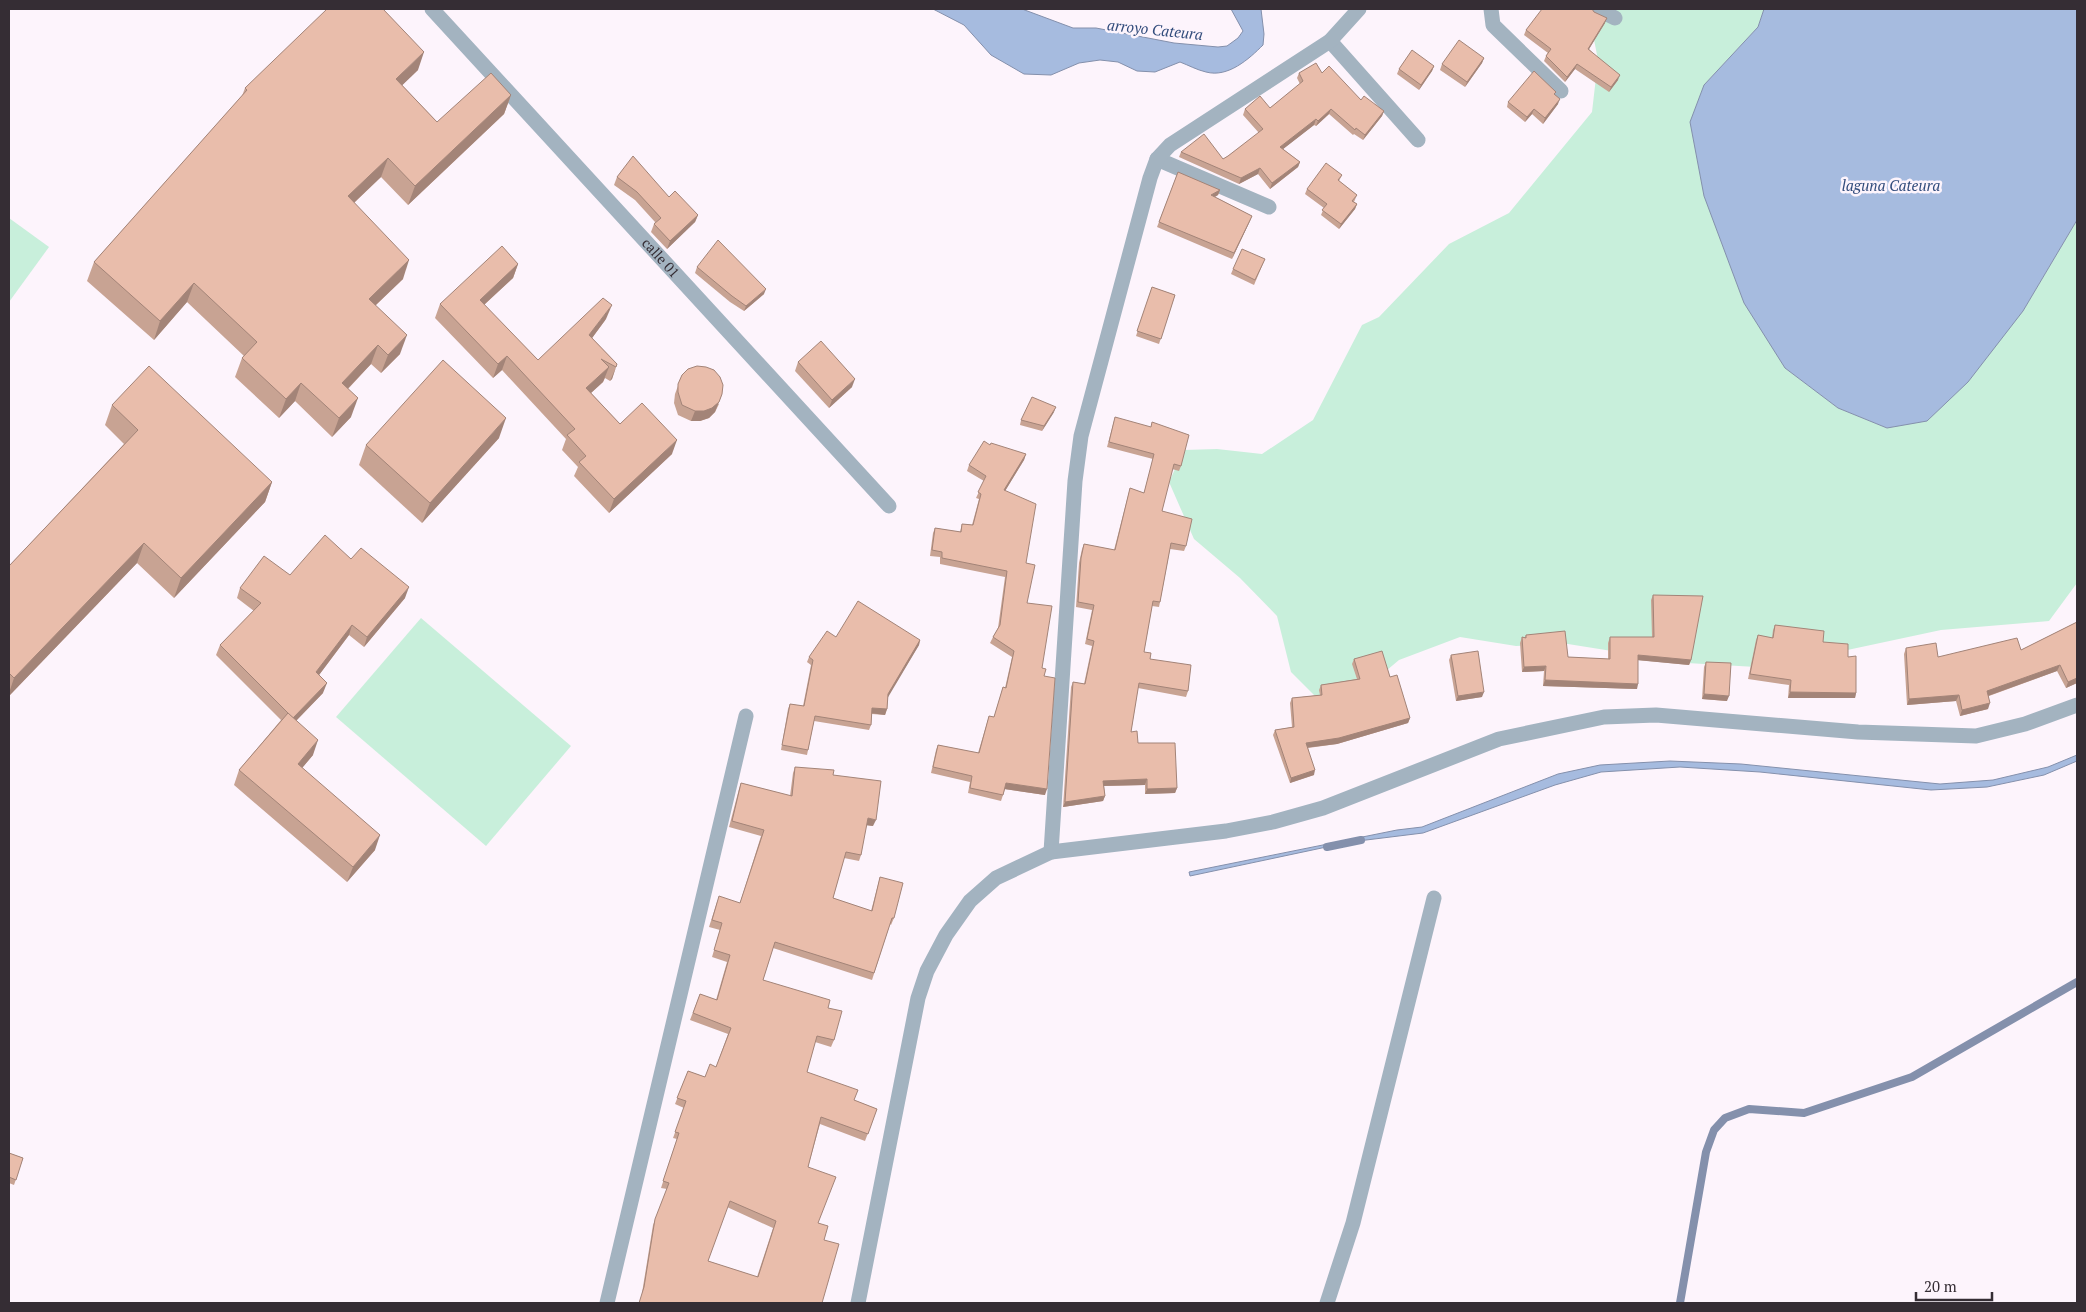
<svg xmlns="http://www.w3.org/2000/svg" width="2086" height="1312" font-family="'PT Serif',serif">
  <style>
    .green { fill: #c8efdb }
    .water { fill: #a6bbdf; stroke: #8490ac }
    .lines { fill: none; stroke-linecap: round; stroke-linejoin: round }
    .stream { stroke: #8490ac; stroke-width: 8 }
    .minor { stroke: #a3b3c0; stroke-width: 15 }
    .wall { fill: #c8a393; fill-rule: evenodd }
    .shaded-wall { fill: #a38478 }
    .building { fill: #e9bdab; stroke: #a38478; fill-rule: evenodd }
    .labels { text-anchor: middle; stroke-width: 5; stroke-linejoin: round; paint-order: stroke }
    .street-label { font-size: 14px; fill: #352d34; stroke: #fdf4fc }
    .water-label { font-size: 15px; font-style: italic; fill: #324c7c; stroke: #fdf4fc }
  </style>
  <rect width="100%" height="100%" fill="#fdf4fc"/>
  <g class="green">
    <path d="M1588,9H1764L1758,27L1704,85L1785,368L1838,408L1887,428L2023,311L2077,220V583L2049,621L1941,630L1838,652L1756,667L1687,663L1568,644L1516,646L1460,637L1399,660L1349,702L1317,698L1291,672L1277,616L1240,578L1194,539L1169,482L1184,450L1217,449L1262,454L1313,420L1362,325L1379,317L1449,244L1509,213L1592,112L1598,60Z"/>
    <path d="M9,218L49,247L9,302Z"/>
    <path d="M421,618L571,746L486,846L336,717Z"/>
  </g>
  <g class="water">
    <path d="M933,9H1022L1073,28H1096L1174,43L1218,47L1227,46L1238,38L1243,31L1231,9H1261L1264,34L1263,45C1249,59 1228,78 1206,72C1197,70 1188,65 1180,62L1155,72L1137,71L1118,62L1100,60L1079,63L1051,75L1024,74L991,55L964,25Z"/>
    <path d="M1764,9H2077V220L2023,311L1968,382L1927,421L1887,428L1838,408L1785,368L1744,303L1704,196L1690,122L1704,85L1758,27Z"/>
    <path d="M2077,755V761L2044,775L1987,787L1931,790L1760,772L1680,767L1601,772L1555,785L1423,833L1350,842L1190,876L1189,872L1397,830L1422,827L1558,774L1600,765L1670,761L1741,764L1940,784L1993,780L2048,767Z"/>
  </g>
  <g class="lines">
    <g class="stream">
      <path d="M1327,847L1361,840"/>
      <path d="M1680,1303L1706,1152L1714,1130L1725,1118L1749,1109L1804,1113L1912,1077L2077,982"/>
    </g>
    <g class="minor">
      <path id="s1" d="M432,9L889,506"/>
      <path d="M1491,9L1493,25L1561,91"/>
      <path d="M1597,9L1615,18"/>
      <path d="M1330,41L1418,140"/>
      <path d="M1157,159L1269,207"/>
      <path d="M1051,852L1075,481L1081,436L1150,178L1157,159L1170,145L1330,41L1359,9"/>
      <path d="M607,1303L746,716"/>
      <path d="M858,1303L918,998L927,971L946,935L970,901L996,878L1051,852L1226,831L1273,822L1323,808L1499,739L1604,717L1656,715L1858,732L1976,736L2025,724L2077,705"/>
      <path d="M1327,1303L1353,1223L1434,898"/>
    </g>
  </g>
  <g class="wall">
    <path d="M1594,12L1605,23L1589,49L1618,80L1609,92L1575,69L1565,82L1544,61L1546,56L1548,53L1524,35L1526,30Z"/>
    <path d="M1484,58L1482,63L1465,87L1440,70L1442,64Z"/>
    <path d="M1434,66L1432,71L1419,90L1397,74L1399,69Z"/>
    <path d="M418,70L402,85L437,122L511,95L504,114L408,205L381,177L354,203L403,279L375,306L400,354L381,373L371,364L348,389L351,417L332,437L295,401L279,418L235,377L242,358L244,356L187,302L154,340L87,281L94,262L242,96L245,88Z"/>
    <path d="M1299,73H1322L1361,100L1384,111L1382,116L1363,140L1354,134L1353,135L1329,114L1316,126L1314,125L1283,149L1300,162L1298,167L1270,189L1258,174L1239,184L1179,157L1181,152L1223,159L1228,156L1259,133L1243,115L1245,109L1270,108L1300,84L1297,78Z"/>
    <path d="M1556,92L1554,94L1558,104L1543,124L1532,114L1525,122L1507,107L1508,102Z"/>
    <path d="M1178,172L1220,190L1218,195L1215,197L1252,216L1232,259L1157,227Z"/>
    <path d="M1342,175L1339,181L1357,195L1354,202L1357,204L1355,209L1339,229L1321,215L1324,208L1305,194L1307,189Z"/>
    <path d="M617,177L669,197L698,215L695,222L667,249L651,232L654,224L655,222L635,200L614,185Z"/>
    <path d="M1265,259L1254,285L1231,274L1233,269Z"/>
    <path d="M518,264L513,278L484,305L538,360L606,319L592,338L617,364L612,379L610,381L605,378L603,382L591,393L620,424L672,454L609,513L574,476L578,467L562,450L566,439L502,370L493,378L435,318L440,304Z"/>
    <path d="M697,267L764,294L744,311L730,302L695,273Z"/>
    <path d="M1152,287L1175,295L1159,344L1136,336Z"/>
    <path d="M798,362L852,387L829,408L795,371Z"/>
    <path d="M682,375L719,404L715,412L709,418L700,421H691L678,415L674,403L675,394Z"/>
    <path d="M112,405L272,482L265,502L174,598L137,563L9,696V566L124,444L105,425Z"/>
    <path d="M1054,412L1042,431L1020,425L1021,420Z"/>
    <path d="M1115,417L1181,466L1179,471L1172,469L1162,511L1186,546L1184,551L1170,549L1160,602L1159,607L1152,606L1144,652L1150,659L1188,691L1186,697L1138,688L1131,732L1138,743L1177,788L1175,793L1145,794V785L1104,786L1105,796L1103,801L1063,807L1071,687L1073,682L1084,684L1092,646L1085,644L1092,610L1076,607L1079,563L1082,549L1084,544L1114,550L1130,488L1144,493L1153,459L1107,447Z"/>
    <path d="M499,438L422,523L359,465L366,445Z"/>
    <path d="M990,445L1026,454L1024,460L1005,491L1026,563L1027,603L1044,676L1045,795L1005,789L1001,801L968,793L970,782L931,773L936,750L938,745L978,753L989,716L994,717L1003,687L1005,688L1012,657L990,643L993,637L998,628L1005,577L940,564V557L930,556L933,533L935,528L960,532L962,524L972,525L979,499L976,498L984,481L967,471L969,465Z"/>
    <path d="M351,559L405,598L364,647L349,635L319,675L323,693L296,721L313,755L302,768L375,850L347,882L234,785L239,770L281,720L216,655L220,645L254,611L237,598L240,588L290,575Z"/>
    <path d="M1653,595L1691,660L1689,665L1638,660L1637,689L1543,686L1544,671L1522,672L1520,643L1522,637H1525L1526,635L1568,657L1608,659V643L1610,637H1652L1651,600Z"/>
    <path d="M2077,622V683L2066,688L2057,671L1989,696L1988,709L1960,716L1956,701L1907,705L1904,654L1906,648L1938,657L2021,650Z"/>
    <path d="M1775,625L1823,642L1848,657L1856,693L1855,698H1788L1789,685L1748,679L1756,640L1758,635L1772,638L1773,630Z"/>
    <path d="M836,637L920,640L919,645L888,696L887,709L885,715L872,714L871,725L869,730L814,721L808,750L807,755L781,750L788,709L790,704L803,706L811,665L807,662L809,657Z"/>
    <path d="M1451,655L1482,697L1456,701L1449,660Z"/>
    <path d="M1354,659L1390,677L1410,718L1408,723L1337,744L1308,748L1314,775L1290,783L1273,735L1275,730L1292,727L1290,703L1292,698L1320,695L1319,690L1321,685L1357,679L1352,664Z"/>
    <path d="M1706,662L1727,701L1702,699L1704,667Z"/>
    <path d="M795,767L833,775L873,826L866,825L861,855L859,861L844,858L833,898L871,911L880,877L894,918L891,925L890,924L872,980L773,948L763,980L828,1008L834,1040L831,1047L815,1042L807,1072L854,1100L877,1109L865,1141L820,1124L808,1167L818,1223L824,1240L822,1303L642,1293L653,1225L667,1189L661,1188L677,1139L673,1138L684,1108L675,1104L688,1071L705,1077L716,1067L728,1034L690,1020L700,994L716,1000L727,962L712,957L720,930L709,927L717,902L740,903L761,836L729,827L739,789L741,783L790,796L793,773ZM727,1207L773,1228L757,1277L708,1261Z"/>
    <path d="M9,1153L23,1158L14,1185L9,1183Z"/>
  </g>
  <g class="shaded-wall">
    <path d="M1607,18L1605,23L1586,54L1588,49Z"/>
    <path d="M424,52L418,70L389,98L396,79Z"/>
    <path d="M1484,58L1482,63L1465,87L1467,82Z"/>
    <path d="M1577,64L1575,69L1565,82L1567,77Z"/>
    <path d="M1434,66L1432,71L1419,90L1421,85Z"/>
    <path d="M1620,75L1618,80L1609,92L1611,87Z"/>
    <path d="M511,95L504,114L408,205L415,186Z"/>
    <path d="M1560,99L1558,104L1543,124L1545,118Z"/>
    <path d="M1331,109L1329,114L1316,126L1318,121Z"/>
    <path d="M1534,109L1532,114L1525,122L1527,117Z"/>
    <path d="M1384,111L1382,116L1363,140L1365,135Z"/>
    <path d="M1316,119L1314,125L1278,153L1280,147Z"/>
    <path d="M388,158L381,177L341,215L348,196Z"/>
    <path d="M1300,162L1298,167L1270,189L1272,183Z"/>
    <path d="M1260,168L1258,174L1239,184L1241,178Z"/>
    <path d="M1220,190L1218,195L1209,200L1211,195Z"/>
    <path d="M1357,204L1355,209L1339,229L1341,224Z"/>
    <path d="M698,215L695,222L667,249L670,241Z"/>
    <path d="M1252,216L1250,221L1232,259L1234,253Z"/>
    <path d="M409,260L403,279L362,318L369,299Z"/>
    <path d="M518,264L513,278L474,314L480,300Z"/>
    <path d="M194,283L187,302L154,340L160,321Z"/>
    <path d="M766,289L764,294L744,311L746,306Z"/>
    <path d="M612,305L606,319L584,349L589,335Z"/>
    <path d="M407,335L400,354L381,373L388,355Z"/>
    <path d="M378,345L371,364L335,402L342,383Z"/>
    <path d="M507,356L502,370L493,378L498,364Z"/>
    <path d="M617,364L612,379L610,381L616,367Z"/>
    <path d="M609,367L603,382L581,402L586,388Z"/>
    <path d="M855,379L852,387L829,408L832,400Z"/>
    <path d="M301,383L295,401L279,418L286,399Z"/>
    <path d="M722,394L715,412L709,418L700,421H691L695,411Z"/>
    <path d="M358,398L351,417L332,437L339,418Z"/>
    <path d="M1056,407L1054,412L1042,431L1044,426Z"/>
    <path d="M506,418L499,438L422,523L430,503Z"/>
    <path d="M677,440L672,454L609,513L614,499Z"/>
    <path d="M1026,454L1024,460L1002,496L1004,490Z"/>
    <path d="M272,482L265,502L174,598L181,578Z"/>
    <path d="M144,543L137,563L9,696V693L14,678Z"/>
    <path d="M409,587L405,598L364,647L367,637Z"/>
    <path d="M352,625L349,635L313,683L316,672Z"/>
    <path d="M920,640L919,645L887,699L888,694Z"/>
    <path d="M1638,655L1691,660L1689,665L1636,660Z"/>
    <path d="M2060,665L2057,671L1985,697L1987,691Z"/>
    <path d="M1546,666L1544,671L1522,672L1524,667Z"/>
    <path d="M2077,678V683L2066,688L2068,682Z"/>
    <path d="M1545,680L1638,684L1637,689L1543,686Z"/>
    <path d="M327,683L323,693L289,728L293,718Z"/>
    <path d="M1484,692L1482,697L1456,701L1458,696Z"/>
    <path d="M1790,692L1856,693L1855,698H1788Z"/>
    <path d="M1704,694L1729,696L1727,701L1702,699Z"/>
    <path d="M1959,695L1956,701L1907,705L1909,699Z"/>
    <path d="M1990,703L1988,709L1960,716L1962,710Z"/>
    <path d="M872,708L887,709L885,715L870,713Z"/>
    <path d="M1410,718L1408,723L1337,744L1304,748L1306,743Z"/>
    <path d="M318,740L313,755L292,780L298,764Z"/>
    <path d="M1315,770L1314,775L1290,783L1291,778Z"/>
    <path d="M1147,779L1145,785L1101,786L1103,781Z"/>
    <path d="M1006,783L1047,789L1045,795L1004,789Z"/>
    <path d="M1177,788L1175,793L1145,794L1147,789Z"/>
    <path d="M1105,796L1103,801L1063,807L1065,802Z"/>
    <path d="M868,818L876,820L873,826L865,825Z"/>
    <path d="M380,835L375,850L347,882L353,867Z"/>
  </g>
  <g class="building">
    <path d="M327,9H383L424,52L396,79L437,122L491,73L511,95L415,186L388,158L348,196L409,260L369,299L407,335L388,355L378,345L342,383L358,398L339,418L301,383L286,399L242,358L257,342L194,283L160,321L94,262L247,90L245,88Z"/>
    <path d="M1542,9H1592L1594,12L1607,18L1588,49L1620,75L1611,87L1577,64L1567,77L1546,56L1551,49L1526,30Z"/>
    <path d="M1459,40L1484,58L1467,82L1442,64Z"/>
    <path d="M1412,50L1434,66L1421,85L1399,69Z"/>
    <path d="M1316,63L1322,73L1329,66L1361,100L1364,96L1384,111L1365,135L1356,128L1355,130L1331,109L1318,121L1316,119L1280,147L1300,162L1272,183L1260,168L1241,178L1181,152L1204,134L1223,159L1228,156L1263,129L1245,109L1260,96L1270,108L1303,81L1299,73Z"/>
    <path d="M1534,71L1556,92L1554,94L1560,99L1545,118L1534,109L1527,117L1508,102Z"/>
    <path d="M633,156L669,197L675,191L698,215L670,241L654,224L661,218L637,192L617,177Z"/>
    <path d="M1326,163L1342,175L1338,180L1357,195L1352,201L1357,204L1341,224L1322,210L1327,204L1307,189Z"/>
    <path d="M1178,172L1220,190L1211,195L1252,216L1234,253L1159,222Z"/>
    <path d="M718,240L766,289L746,306L732,296L697,267Z"/>
    <path d="M502,246L518,264L480,300L538,360L603,298L612,305L589,335L617,364L616,367L601,359L609,367L586,388L620,424L642,403L677,440L614,499L579,462L586,456L567,435L575,429L507,356L498,364L440,304Z"/>
    <path d="M1242,249L1265,259L1255,280L1233,269Z"/>
    <path d="M1152,287L1175,295L1161,339L1137,331Z"/>
    <path d="M821,341L855,379L832,400L798,362Z"/>
    <path d="M443,360L506,418L430,503L366,445Z"/>
    <path d="M149,366L272,482L181,578L144,543L14,678L9,673V566L138,430L112,405Z"/>
    <path d="M697,366L706,367L714,370L720,377L723,385L722,394L719,402L712,408L704,411H695L682,405L678,392V384L682,375L688,369Z"/>
    <path d="M1032,397L1056,407L1044,426L1021,420Z"/>
    <path d="M1115,417L1151,427L1152,422L1189,435L1181,466L1174,464L1162,511L1192,519L1186,546L1171,543L1160,602L1153,601L1144,652L1151,653L1150,659L1191,665L1188,691L1139,683L1131,732L1137,731L1138,743H1175L1177,788L1147,789V779L1103,781L1105,796L1065,802L1073,682L1085,684L1094,641L1087,639L1094,605L1078,602L1081,558L1084,544L1115,550L1130,488L1144,493L1154,454L1109,442Z"/>
    <path d="M984,441L990,445L991,443L1026,454L1004,490L1036,504L1026,563L1035,565L1027,603L1052,606L1042,668L1046,669L1044,676L1055,678L1047,789L1006,783L1003,795L970,788L972,776L933,767L938,745L979,753L989,716L994,717L1003,687L1006,688L1014,651L993,637L1000,625L1007,571L942,558V552L932,550L935,528L961,532L962,524L973,525L981,494L978,492L986,476L969,465Z"/>
    <path d="M325,535L351,559L361,548L409,587L367,637L352,625L316,672L327,683L293,718L220,645L261,603L240,588L264,556L290,575Z"/>
    <path d="M1653,595L1703,596L1691,660L1638,655V684L1545,680L1546,666L1524,667L1522,637L1526,638V635L1565,631L1568,657L1610,659V637H1654Z"/>
    <path d="M858,601L920,640L888,694L887,709L872,708L871,725L815,716L808,750L782,745L790,704L804,706L813,660L809,657L827,631L836,637Z"/>
    <path d="M2077,622V678L2068,682L2060,665L1987,691L1990,703L1962,710L1959,695L1909,699L1906,648L1936,643L1938,657L2017,638L2021,650Z"/>
    <path d="M1775,625L1824,631L1823,642L1848,644V657L1856,656V693L1790,692L1791,680L1750,674L1758,635L1773,638Z"/>
    <path d="M1382,651L1390,677L1397,675L1410,718L1339,738L1306,743L1315,770L1291,778L1275,730L1294,727L1292,698L1322,695L1321,685L1360,679L1354,659Z"/>
    <path d="M1478,651L1484,692L1458,696L1451,655Z"/>
    <path d="M1706,662L1731,663L1729,696L1704,694Z"/>
    <path d="M288,713L318,740L298,764L380,835L353,867L239,770Z"/>
    <path d="M795,767L834,770L833,775L881,781L876,820L868,818L861,855L846,852L833,898L872,911L880,877L903,883L894,918H892L874,973L775,942L763,980L830,1000L828,1008L842,1011L834,1040L817,1036L807,1072L858,1090L854,1100L877,1109L868,1134L821,1117L808,1167L836,1177L818,1223L828,1226L824,1240L839,1244L822,1303H639L644,1287L655,1219L669,1183L663,1181L679,1133L675,1132L686,1101L677,1098L688,1071L705,1077L710,1064L716,1067L731,1028L693,1013L700,994L717,1000L730,955L714,950L722,923L712,920L719,896L740,903L764,830L732,821L741,783L792,796ZM730,1201L776,1221L758,1277L708,1261Z"/>
    <path d="M9,1153L23,1158L16,1180L9,1177Z"/>
  </g>
  <g class="labels">
    <g class="street-label">
      <text dy="5" stroke="none"><textPath href="#s1" startOffset="338">calle 01</textPath></text>
    </g>
    <g class="water-label">
      <text transform="translate(1155 30) rotate(6)" y="5">arroyo Cateura</text>
      <text x="1891" y="191">laguna Cateura</text>
    </g>
  </g>
  <rect width="2086" height="1312" fill="none" stroke="#352d34" stroke-width="20"/>
  <path d="M1916 1292v8h76v-8" fill="none" stroke="#352d34" stroke-width="2.5"/>
  <text x="1924" y="1292" font-size="15" fill="#352d34" stroke="#fdf4fc" stroke-width="4" paint-order="stroke">20 m</text>
</svg>
